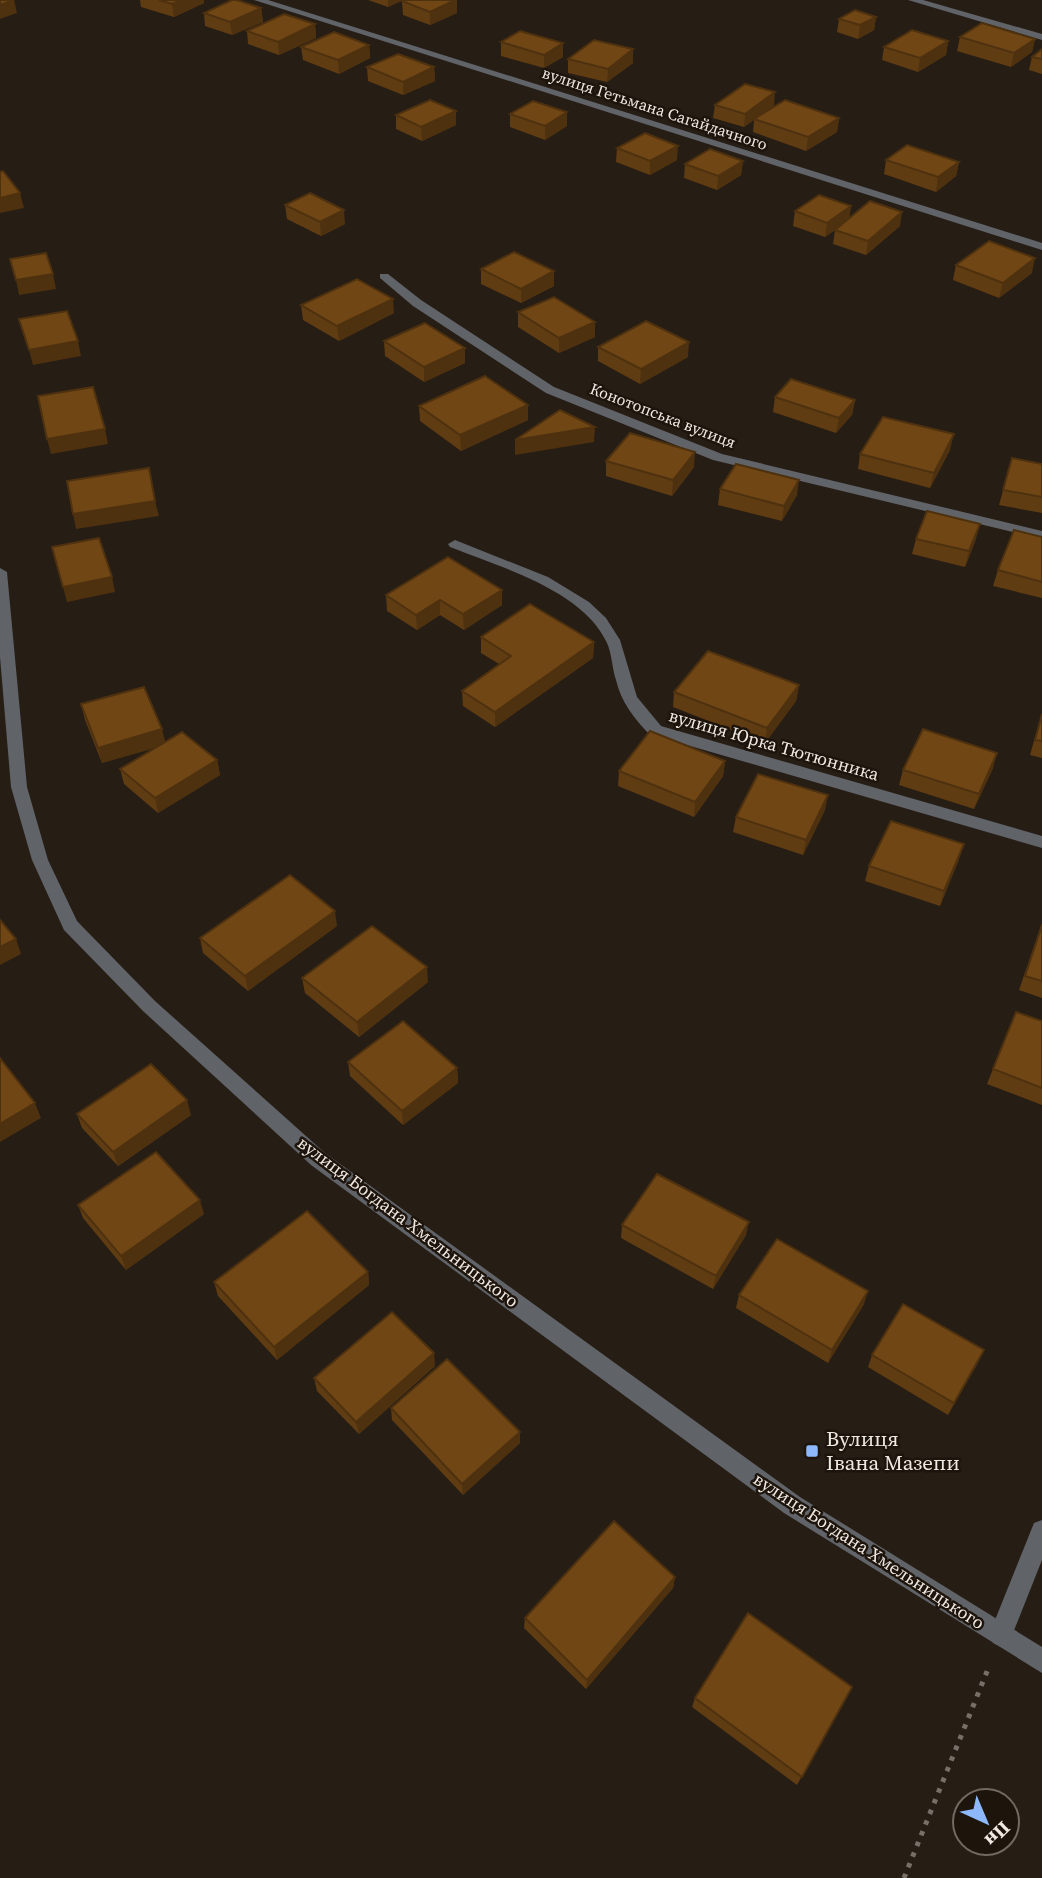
<svg xmlns="http://www.w3.org/2000/svg" width="1042" height="1878" font-family="'Source Serif 4',serif">
  <style>
    .lines { fill: none; stroke-linecap: round; stroke-linejoin: round }
    .path { stroke: #777068; stroke-width: 5; stroke-dasharray: 4.5 7; stroke-linecap: butt }
    .minor { fill: #606368; fill-rule: evenodd }
    .tertiary { fill: #606368; fill-rule: evenodd }
    .wall { fill: #603c12 }
    .shaded-wall { fill: #4e310f }
    .building { fill: #704615; stroke: #4e310f; stroke-width: 2 }
    .poi-dot { fill: #8db9fc; stroke: #1d140c; stroke-width: 2.5 }
    .labels { text-anchor: middle; stroke-width: 5; stroke-linejoin: round; paint-order: stroke }
    .far-street-label { font-size: 16px; fill: #efe9e3; stroke: #1d140c }
    .street-label { font-size: 18px; fill: #efe9e3; stroke: #1d140c }
    .near-poi-label { font-size: 21px; fill: #efe9e3; stroke: #1d140c; text-anchor: start }
  </style>
  <rect width="100%" height="100%" fill="#261d15"/>
  <g class="lines">
    <path class="path" d="M904,1878L988,1669"/>
    <g class="minor">
      <path d="M254,0H268L1042,243V250Z"/>
      <path d="M908,0H923L1042,34V40Z"/>
      <path d="M380,274H388L421,300L554,387L722,454L1042,531V539L713,460L546,393L413,306L380,278Z"/>
      <path d="M455,540L548,577L589,602L606,618L620,640L637,697L661,726L1042,836V848L649,734C634,718 621,702 616,680C612,668 612,654 607,643C583,590 500,567 450,547L448,544Z"/>
      <path d="M1042,1520V1560L1009,1643L1001,1647L993,1643L989,1635L1034,1523Z"/>
    </g>
    <path class="tertiary" d="M0,568L7,572L27,787L48,860L77,921L155,1001L325,1153L800,1497L1042,1647V1673L784,1513L311,1165L143,1011L64,930L32,860L11,787L0,657Z"/>
  </g>
  <g class="wall">
    <path d="M140,0H204V3L174,17L141,7Z"/>
    <path d="M368,0H403L388,7Z"/>
    <path d="M457,0V13L430,25L403,15L402,1Z"/>
    <path d="M261,8L263,22L232,35L205,26L204,13Z"/>
    <path d="M876,17L874,30L858,39L837,32L839,19Z"/>
    <path d="M315,24L316,38L279,55L248,44L247,31Z"/>
    <path d="M960,37L1035,39L1032,52L1011,67L957,51Z"/>
    <path d="M948,41L946,55L918,72L882,60L884,47Z"/>
    <path d="M501,42L563,43V57L544,68L501,56Z"/>
    <path d="M369,45L370,58L339,74L303,60L301,47Z"/>
    <path d="M633,49V63L607,82L568,73V59Z"/>
    <path d="M1042,49V74L1029,70L1032,57Z"/>
    <path d="M367,67H434L435,81L403,95L368,81Z"/>
    <path d="M715,105L774,106L766,111L839,118L837,132L806,151L753,132L754,120L744,127L713,118Z"/>
    <path d="M567,112V126L545,140L510,127V114Z"/>
    <path d="M396,115L456,125L422,141L396,129Z"/>
    <path d="M617,148L677,160L650,175L616,162Z"/>
    <path d="M886,160L959,162L956,176L936,192L884,174Z"/>
    <path d="M743,161L741,175L717,190L684,178L685,164Z"/>
    <path d="M285,205L345,224L321,236L287,219Z"/>
    <path d="M851,206L849,218L900,226L866,255L833,244L835,230L825,237L793,226L795,211Z"/>
    <path d="M956,265L1032,273L999,298L953,280Z"/>
    <path d="M481,269L554,271V286L521,303L481,284Z"/>
    <path d="M301,305L394,313L339,341L303,320Z"/>
    <path d="M518,312L595,337L559,353L518,327Z"/>
    <path d="M384,341L465,348V363L424,382L385,356Z"/>
    <path d="M598,347L688,357L640,384L598,361Z"/>
    <path d="M775,397L855,400L852,415L836,433L773,412Z"/>
    <path d="M419,406L528,420L461,451L420,421Z"/>
    <path d="M950,450L930,488L858,469L860,454Z"/>
    <path d="M1012,458L1042,464V513L999,505Z"/>
    <path d="M606,461L694,467L672,496L606,476Z"/>
    <path d="M720,489L797,495L782,521L718,505Z"/>
    <path d="M1042,537V598L993,586L998,570Z"/>
    <path d="M916,539H976L965,567L912,554Z"/>
    <path d="M502,590V605L464,630L440,615L417,630L387,611L386,595Z"/>
    <path d="M481,637L594,642L593,658L495,727L463,706L462,691L499,664L481,653Z"/>
    <path d="M799,685L796,701L765,743L673,707L674,692Z"/>
    <path d="M81,704L165,742L217,760L220,775L158,813L124,784L120,769L156,747L102,763L85,720Z"/>
    <path d="M1042,713V758L1030,755Z"/>
    <path d="M725,761L723,776L694,817L618,786L619,771Z"/>
    <path d="M993,768L974,809L899,785L903,770Z"/>
    <path d="M825,810L803,855L733,832L736,817Z"/>
    <path d="M959,859L940,906L865,881L869,866Z"/>
    <path d="M1042,923V998L1019,990Z"/>
    <path d="M337,926L248,991L203,953L200,938Z"/>
    <path d="M302,978L428,982L359,1037L305,993Z"/>
    <path d="M1016,1012L1042,1021V1105L987,1084Z"/>
    <path d="M348,1062L457,1068L458,1083L403,1125L350,1076Z"/>
    <path d="M77,1114L191,1115L118,1166L82,1128Z"/>
    <path d="M78,1205L204,1214L126,1270L83,1218Z"/>
    <path d="M622,1225L746,1235L713,1289L621,1238Z"/>
    <path d="M368,1272L369,1285L277,1360L218,1296L214,1282Z"/>
    <path d="M739,1295L864,1304L828,1363L736,1308Z"/>
    <path d="M984,1350L948,1415L868,1367L872,1355Z"/>
    <path d="M435,1366L359,1434L317,1391L314,1378Z"/>
    <path d="M391,1408L520,1432V1443L463,1495L392,1420Z"/>
    <path d="M675,1577L673,1588L586,1689L524,1628L525,1618Z"/>
    <path d="M852,1687L797,1785L692,1707L695,1698Z"/>
  </g>
  <g class="shaded-wall">
    <path d="M14,0L17,13L0,19V5Z"/>
    <path d="M181,0H204V3L174,17L172,4Z"/>
    <path d="M388,0H403L388,7Z"/>
    <path d="M457,0V13L430,25V12Z"/>
    <path d="M261,8L263,22L232,35L230,22Z"/>
    <path d="M876,17L874,30L858,39L860,25Z"/>
    <path d="M315,24L316,38L279,55L278,42Z"/>
    <path d="M1035,39L1032,52L1011,67L1014,53Z"/>
    <path d="M948,41L946,55L918,72L920,58Z"/>
    <path d="M563,43V57L544,68V55Z"/>
    <path d="M369,45L370,58L339,74L338,60Z"/>
    <path d="M633,49V63L607,82L608,69Z"/>
    <path d="M434,67L435,81L403,95V82Z"/>
    <path d="M775,92L774,106L756,119H754V120L744,127L745,114Z"/>
    <path d="M456,111V125L422,141L421,127Z"/>
    <path d="M567,112V126L545,140V126Z"/>
    <path d="M839,118L837,132L806,151L808,137Z"/>
    <path d="M678,146L677,160L650,175V161Z"/>
    <path d="M743,161L741,175L717,190L718,176Z"/>
    <path d="M959,162L956,176L936,192L938,177Z"/>
    <path d="M20,193L24,208L0,213V198Z"/>
    <path d="M851,206L849,220L825,237L827,223Z"/>
    <path d="M344,210L345,224L321,236L320,222Z"/>
    <path d="M902,212L900,226L866,255L868,241Z"/>
    <path d="M1035,258L1032,273L999,298L1003,283Z"/>
    <path d="M554,271V286L521,303V289Z"/>
    <path d="M53,274L56,289L19,295L16,280Z"/>
    <path d="M393,299L394,313L339,341L337,326Z"/>
    <path d="M595,322V337L559,353V338Z"/>
    <path d="M78,341L81,356L33,365L29,350Z"/>
    <path d="M689,342L688,357L640,384L641,369Z"/>
    <path d="M465,348V363L424,382V367Z"/>
    <path d="M855,400L852,415L836,433L839,418Z"/>
    <path d="M528,405V420L461,451L460,435Z"/>
    <path d="M595,427L594,442L515,455V440Z"/>
    <path d="M105,429L108,444L51,454L47,439Z"/>
    <path d="M954,434L950,450L930,488L934,473Z"/>
    <path d="M695,452L694,467L672,496L673,480Z"/>
    <path d="M799,480L797,495L782,521L784,506Z"/>
    <path d="M155,501L159,516L76,529L73,514Z"/>
    <path d="M980,524L976,539L965,567L969,551Z"/>
    <path d="M112,577L115,592L67,602L63,587Z"/>
    <path d="M502,590V605L464,630L463,614Z"/>
    <path d="M440,600V615L417,630L416,615Z"/>
    <path d="M594,642L593,658L495,727V712Z"/>
    <path d="M799,685L796,701L765,743L767,728Z"/>
    <path d="M162,729L166,745L102,763L98,748Z"/>
    <path d="M997,753L993,768L974,809L979,794Z"/>
    <path d="M217,760L220,775L158,813L155,798Z"/>
    <path d="M725,761L723,776L694,817L695,802Z"/>
    <path d="M828,795L825,810L803,855L806,840Z"/>
    <path d="M964,844L959,859L940,906L944,891Z"/>
    <path d="M335,911L337,926L248,991L245,976Z"/>
    <path d="M16,939L21,954L0,965V947Z"/>
    <path d="M427,967L428,982L359,1037L357,1022Z"/>
    <path d="M457,1068L458,1083L403,1125L402,1111Z"/>
    <path d="M187,1100L191,1115L118,1166L113,1152Z"/>
    <path d="M35,1103L41,1118L0,1142V1124Z"/>
    <path d="M200,1200L204,1214L126,1270L121,1256Z"/>
    <path d="M749,1222L746,1235L713,1289L716,1276Z"/>
    <path d="M368,1272L369,1285L277,1360L274,1347Z"/>
    <path d="M868,1291L864,1304L828,1363L832,1350Z"/>
    <path d="M984,1350L978,1363L948,1415L954,1403Z"/>
    <path d="M434,1353L435,1366L359,1434L356,1422Z"/>
    <path d="M520,1432V1443L463,1495L462,1484Z"/>
    <path d="M675,1577L673,1588L586,1689L587,1680Z"/>
  </g>
  <g class="building">
    <path d="M0,0H14L0,5Z"/>
    <path d="M159,0H181L172,4Z"/>
    <path d="M232,0H237L261,8L230,22L204,13Z"/>
    <path d="M405,0H455L430,12L402,1Z"/>
    <path d="M855,10L876,17L860,25L839,19Z"/>
    <path d="M284,14L315,24L278,42L247,31Z"/>
    <path d="M982,23L1035,39L1014,53L960,37Z"/>
    <path d="M912,30L948,41L920,58L884,47Z"/>
    <path d="M520,31L563,43L544,55L501,42Z"/>
    <path d="M334,32L369,45L338,60L301,47Z"/>
    <path d="M594,40L633,49L608,69L568,59Z"/>
    <path d="M1042,49V59L1032,57Z"/>
    <path d="M398,54L434,67L403,82L367,67Z"/>
    <path d="M745,84L775,92L745,114L715,105Z"/>
    <path d="M430,100L456,111L421,127L396,115Z"/>
    <path d="M785,100L839,118L808,137L754,119Z"/>
    <path d="M533,101L567,112L545,126L510,114Z"/>
    <path d="M645,133L678,146L650,161L617,148Z"/>
    <path d="M907,145L959,162L938,177L886,160Z"/>
    <path d="M710,149L743,161L718,176L685,164Z"/>
    <path d="M3,171L20,193L0,198V172Z"/>
    <path d="M310,193L344,210L320,222L285,205Z"/>
    <path d="M819,195L851,206L827,223L795,211Z"/>
    <path d="M870,201L902,212L868,241L835,230Z"/>
    <path d="M989,241L1035,258L1003,283L956,265Z"/>
    <path d="M514,252L554,271L521,289L481,269Z"/>
    <path d="M46,253L53,274L16,280L10,259Z"/>
    <path d="M357,279L393,299L337,326L301,305Z"/>
    <path d="M554,297L595,322L559,338L518,312Z"/>
    <path d="M67,311L78,341L29,350L19,319Z"/>
    <path d="M646,321L689,342L641,369L598,347Z"/>
    <path d="M425,323L465,348L424,367L384,341Z"/>
    <path d="M485,376L528,405L460,435L419,406Z"/>
    <path d="M791,379L855,400L839,418L775,397Z"/>
    <path d="M93,387L105,429L47,439L38,396Z"/>
    <path d="M560,410L595,427L515,440Z"/>
    <path d="M883,417L954,434L934,473L860,454Z"/>
    <path d="M630,433L695,452L673,480L606,461Z"/>
    <path d="M1012,458L1042,464V497L1003,490Z"/>
    <path d="M736,464L799,480L784,506L720,489Z"/>
    <path d="M149,468L155,501L73,514L67,481Z"/>
    <path d="M927,511L980,524L969,551L916,539Z"/>
    <path d="M1014,530L1042,537V582L998,570Z"/>
    <path d="M99,538L112,577L63,587L52,547Z"/>
    <path d="M448,557L502,590L463,614L440,600L416,615L386,595Z"/>
    <path d="M530,604L594,642L495,712L462,691L511,656L481,637Z"/>
    <path d="M708,651L799,685L767,728L674,692Z"/>
    <path d="M144,687L162,729L98,748L81,704Z"/>
    <path d="M1042,714V741L1035,740Z"/>
    <path d="M923,729L997,753L979,794L903,770Z"/>
    <path d="M650,731L725,761L695,802L619,771Z"/>
    <path d="M182,732L217,760L155,798L120,769Z"/>
    <path d="M758,774L828,795L806,840L736,817Z"/>
    <path d="M891,821L964,844L944,891L869,866Z"/>
    <path d="M290,875L335,911L245,976L200,938Z"/>
    <path d="M0,920L16,939L0,947Z"/>
    <path d="M1042,925V981L1025,976Z"/>
    <path d="M372,926L427,967L357,1022L302,978Z"/>
    <path d="M1016,1012L1042,1021V1088L993,1069Z"/>
    <path d="M403,1021L457,1068L402,1111L348,1062Z"/>
    <path d="M0,1058L35,1103L0,1124Z"/>
    <path d="M151,1064L187,1100L113,1152L77,1114Z"/>
    <path d="M156,1152L200,1200L121,1256L78,1205Z"/>
    <path d="M657,1174L749,1222L716,1276L622,1225Z"/>
    <path d="M307,1211L368,1272L274,1347L214,1282Z"/>
    <path d="M777,1239L868,1291L832,1350L739,1295Z"/>
    <path d="M903,1304L984,1350L954,1403L872,1355Z"/>
    <path d="M392,1312L434,1353L356,1422L314,1378Z"/>
    <path d="M447,1359L520,1432L462,1484L391,1408Z"/>
    <path d="M614,1521L675,1577L587,1680L525,1618Z"/>
    <path d="M748,1613L852,1687L802,1777L695,1698Z"/>
  </g>
  <rect class="poi-dot" x="805" y="1444" width="14" height="14" rx="3.5"/>
  <g class="labels">
    <g class="far-street-label">
      <text transform="translate(655 108) rotate(18)" y="6">вулиця Гетьмана Сагайдачного</text>
      <text transform="translate(663 415) rotate(21)" y="6">Конотопська вулиця</text>
    </g>
    <g class="street-label">
      <text transform="translate(774 745) rotate(16)" y="6">вулиця Юрка Тютюнника</text>
      <text transform="translate(408 1222) rotate(37)" y="6">вулиця Богдана Хмельницького</text>
      <text transform="translate(869 1551) rotate(33)" y="6">вулиця Богдана Хмельницького</text>
    </g>
    <g class="near-poi-label">
      <text x="826" y="1446">Вулиця<tspan x="826" dy="24">Івана Мазепи</tspan></text>
    </g>
  </g>
  <g transform="translate(986 1822) rotate(136)"><circle r="33" fill="#1d140c" stroke="#716962" stroke-width="2"/>
  <path d="M0-5L12 26L0 18L-12 26Z" fill="#8db9fc"/>
  <text y="-10" font-size="19" font-weight="bold" text-anchor="middle" fill="#efe9e3">Пн</text>
  </g>
</svg>
